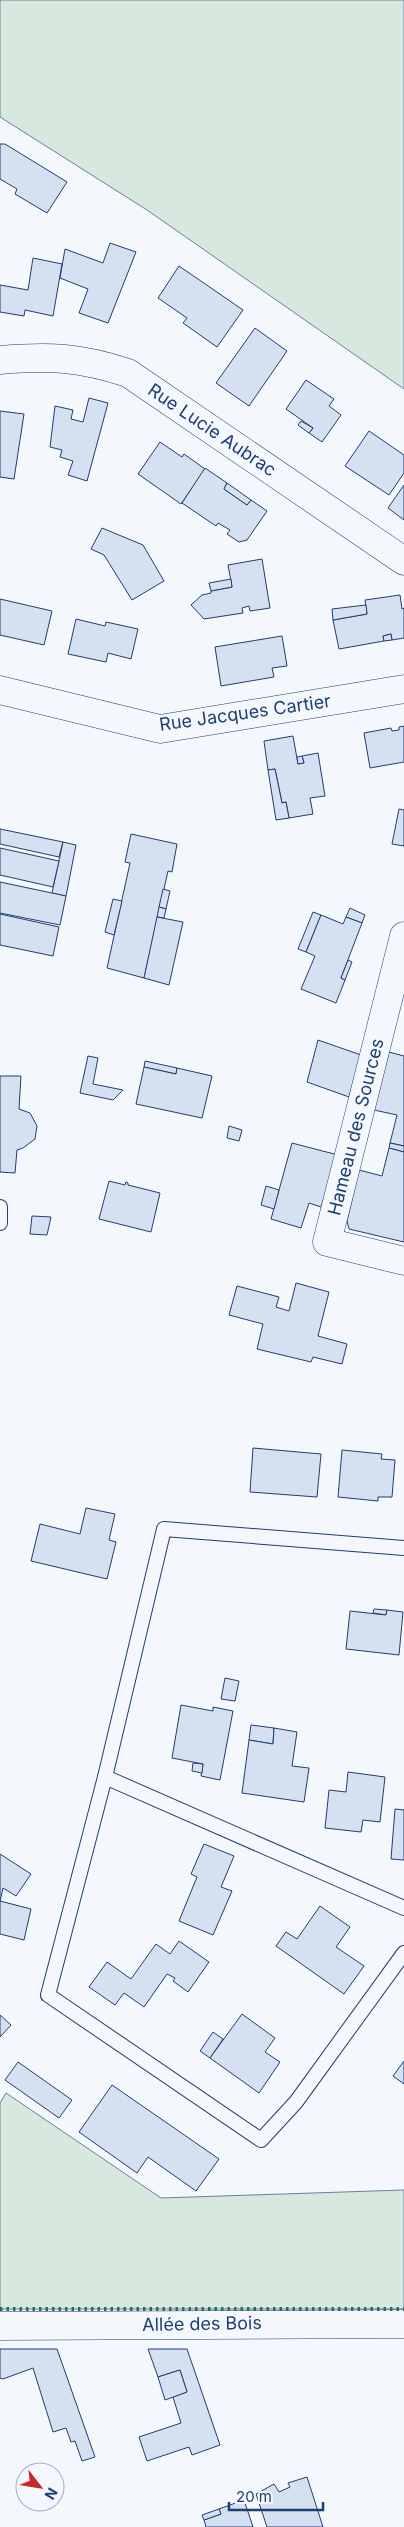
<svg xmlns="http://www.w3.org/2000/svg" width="404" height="2527" font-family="Inter,sans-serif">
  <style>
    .green { fill: #d7e8df; stroke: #687fa3 }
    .building { fill: #d5e0f0; stroke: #1d3f73 }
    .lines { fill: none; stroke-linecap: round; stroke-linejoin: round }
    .service-casing { stroke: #1d3f73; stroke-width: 16 }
    .minor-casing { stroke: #1d3f73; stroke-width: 29 }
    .service { stroke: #f4f7fb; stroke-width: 14 }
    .minor { stroke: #f4f7fb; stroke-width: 28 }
    .hedge { stroke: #2c6c60; stroke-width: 4; stroke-dasharray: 2.5 4; stroke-linecap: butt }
    .labels { text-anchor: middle; stroke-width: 4; stroke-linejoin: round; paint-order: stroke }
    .street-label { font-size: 18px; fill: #1d3f73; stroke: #f4f7fb }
  </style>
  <rect width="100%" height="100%" fill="#f4f7fb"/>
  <g class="green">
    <path d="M0,0H404V389L147,210L0,117Z"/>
    <path d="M6,2093L161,2198L404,2190V2309H0V2103Z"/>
  </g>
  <g class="building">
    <path d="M0,144H5L67,182L47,213L15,194L17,189L0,179Z"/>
    <path d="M110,243L136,252L108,323L79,313L88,289L60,278L65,249L103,263Z"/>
    <path d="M33,258L62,264L53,316L25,310L24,316L0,312V285L28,290Z"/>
    <path d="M179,266L243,310L217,347L183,323L187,318L158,298Z"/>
    <path d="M255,328L287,351L249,406L216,383Z"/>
    <path d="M306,380L334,399L329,406L341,415L322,442L309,433L313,428L286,409Z"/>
    <path d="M89,398L108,403L87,481L68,475L73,461L60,457L62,450L50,447L55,406L73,410L71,419L83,422Z"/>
    <path d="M0,411L24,414L14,479L0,477Z"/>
    <path d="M301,421L313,428L309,433L298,425Z"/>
    <path d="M369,431L404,455V473L389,495L345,466Z"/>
    <path d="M160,442L182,457L184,454L205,469L181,504L138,474Z"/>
    <path d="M205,468L227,483L224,489L247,505L251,500L267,511L247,540L239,542L227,534L230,530L218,523L216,526L182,503Z"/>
    <path d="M227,483L251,500L247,505L224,489Z"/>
    <path d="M404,485V520L388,508Z"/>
    <path d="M102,528L143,545L164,581L132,600L104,555L91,549Z"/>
    <path d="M262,559L270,608L250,611L249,606L242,608L243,613L204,619L191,605L202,595L211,593V591L232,587L228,565Z"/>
    <path d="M231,579L232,587L211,591L209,583Z"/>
    <path d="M400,595L402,609L404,608V638L392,640L391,634L383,636L384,641L339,649L333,620L367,614L365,600Z"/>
    <path d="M0,599L52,611L44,645L0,635Z"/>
    <path d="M366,605L367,614L333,620L332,609Z"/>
    <path d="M76,619L105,626L106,622L138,629L131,659L108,653L106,662L68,654Z"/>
    <path d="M391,634L392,640L384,641L383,636Z"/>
    <path d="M282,636L287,666L272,668L274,677L221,686L215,647Z"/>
    <path d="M404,726V762L370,768L364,733L391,728L392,731L399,730V727Z"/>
    <path d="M293,736L298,764L304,763L302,756L318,753L325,796L310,798L313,814L289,818L286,802L282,803L275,769L268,770L264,741Z"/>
    <path d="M302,756L304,763L298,764L297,757Z"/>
    <path d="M275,769L282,803L286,802L289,818L276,820L268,770Z"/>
    <path d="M399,809L404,810V846L392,844Z"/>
    <path d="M0,829L63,842L59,857L0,844Z"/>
    <path d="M131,834L177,844L172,872L168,871L144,978L107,968L130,863L125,862Z"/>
    <path d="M63,842L76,845L66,896L52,893Z"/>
    <path d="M0,848L59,861L53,887L0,875Z"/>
    <path d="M0,882L66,896L60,925L0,913Z"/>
    <path d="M163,889L170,891L166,909L159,907Z"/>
    <path d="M113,899L122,901L114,935L105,932Z"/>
    <path d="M159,907L166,909L164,918L157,917Z"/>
    <path d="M350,908L365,915L362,923L346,917Z"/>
    <path d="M313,912L321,915L306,952L298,949Z"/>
    <path d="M0,914L59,927L53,956L0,945Z"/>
    <path d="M321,915L343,924L346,917L362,923L341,978L345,980L336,1003L301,989L315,956L306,952Z"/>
    <path d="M157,917L183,922L169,985L144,978Z"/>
    <path d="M348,960L352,962L345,980L341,978Z"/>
    <path d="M318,1040L361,1055L349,1097L307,1082Z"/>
    <path d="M389,1052L404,1056V1146L390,1143L397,1115L374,1110Z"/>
    <path d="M88,1056L98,1058L93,1084L123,1090L113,1100L80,1093Z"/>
    <path d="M145,1061L177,1068L176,1074L144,1067Z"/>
    <path d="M144,1067L176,1074L177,1068L212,1076L202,1118L136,1104Z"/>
    <path d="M0,1076H21L19,1109L30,1113L37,1126L35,1139L23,1148L17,1150L15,1173L0,1172Z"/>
    <path d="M229,1126L242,1130L239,1141L227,1138Z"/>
    <path d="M292,1143L338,1155L321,1207L309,1203L301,1228L271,1219Z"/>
    <path d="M390,1143L404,1146V1152L389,1148Z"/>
    <path d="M389,1148L404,1152V1242L349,1229L347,1221L359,1170L382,1176Z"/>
    <path d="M109,1181L125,1185L126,1182L128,1183V1185L160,1193L151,1232L99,1219Z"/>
    <path d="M266,1186L279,1190L274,1209L261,1205Z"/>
    <path d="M32,1216L51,1217L47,1235L30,1234Z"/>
    <path d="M296,1283L329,1292L318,1336L347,1344L342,1364L313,1357L311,1362L257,1349L263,1324L229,1315L237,1286L279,1297L276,1307L289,1311Z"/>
    <path d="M253,1448L321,1454L317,1497L250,1492Z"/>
    <path d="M342,1450L382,1454L381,1459L395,1460L392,1497H378V1501L338,1497Z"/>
    <path d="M86,1508L115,1514L109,1540L116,1542L107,1579L31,1561L40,1524L80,1534Z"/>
    <path d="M374,1609L387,1610L386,1615L373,1613Z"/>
    <path d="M387,1610L403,1612L399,1655L346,1649L350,1611L386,1615Z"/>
    <path d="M225,1678L239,1681L235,1701L221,1699Z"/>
    <path d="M181,1705L213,1711V1707L233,1711L220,1780L201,1776L203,1764L172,1758Z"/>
    <path d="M251,1725L274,1728L273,1744L249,1740Z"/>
    <path d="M274,1728L297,1732L292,1766L309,1768L304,1802L242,1793L249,1740L273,1744Z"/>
    <path d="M193,1763L203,1764L202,1773L192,1771Z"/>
    <path d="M348,1772L385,1777L380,1822L363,1820L361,1832L325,1828L329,1790L346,1792Z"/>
    <path d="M395,1809L404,1810V1860L391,1859Z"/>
    <path d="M204,1844L234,1856L221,1887L232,1891L213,1935L179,1921L197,1877L191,1874Z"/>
    <path d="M0,1854L31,1874L16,1896L3,1888L0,1901L31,1909L24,1940L0,1934Z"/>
    <path d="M320,1906L350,1927L336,1947L364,1966L344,1994L276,1946L286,1932L297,1939Z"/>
    <path d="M179,1941L209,1962L188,1992L173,1981L175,1978L167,1974L144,2007L124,1993L115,2005L89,1987L107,1962L131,1979L156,1944L170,1954Z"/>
    <path d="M242,2014L275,2038L265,2052L280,2062L259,2093L210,2058Z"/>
    <path d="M0,2015L11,2025L0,2037Z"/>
    <path d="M213,2032L223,2039L210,2058L200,2051Z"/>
    <path d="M404,2061V2084L393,2076Z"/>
    <path d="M18,2062L72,2100L59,2118L5,2080Z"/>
    <path d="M112,2085L219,2159L196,2191L148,2157L137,2173L79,2132Z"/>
    <path d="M0,2349H57L95,2457L82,2461L75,2441L71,2442L66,2428L53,2432L33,2368L3,2379L0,2378Z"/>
    <path d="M148,2349H187L220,2445L192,2455L189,2447L147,2461L139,2437L181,2423L173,2397L187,2392L180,2370L158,2377Z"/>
    <path d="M180,2370L187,2392L165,2400L158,2377Z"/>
    <path d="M307,2477L323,2527H267L256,2494L274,2484L279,2492L290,2487L288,2483Z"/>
    <path d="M244,2500L253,2527H206L204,2520L221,2514L219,2509Z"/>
    <path d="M219,2509L221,2514L204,2520L202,2515Z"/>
  </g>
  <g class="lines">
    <defs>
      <g id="service">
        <path d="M0,1207V1223"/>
        <path d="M404,1548L164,1529L105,1777L404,1908"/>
        <path d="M105,1777L48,1995L261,2140L296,2102L404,1953"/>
      </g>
      <g id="minor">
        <path d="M0,360C51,356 79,357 128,373L404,561"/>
        <path d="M0,690L160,729L404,689"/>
        <path d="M404,936L327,1242L404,1261"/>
        <path d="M0,2326L404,2324"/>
      </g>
    </defs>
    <use href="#service" class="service-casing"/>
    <use href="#minor" class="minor-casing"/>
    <use href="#service" class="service"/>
    <use href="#minor" class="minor"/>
    <path class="hedge" d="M0,2309H404"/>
  </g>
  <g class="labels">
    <g class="street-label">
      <text transform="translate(212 430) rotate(34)" y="6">Rue Lucie Aubrac</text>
      <text transform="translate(245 713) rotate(-8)" y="6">Rue Jacques Cartier</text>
      <text transform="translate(356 1127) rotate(-76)" y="6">Hameau des Sources</text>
      <text transform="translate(202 2324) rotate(-1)" y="6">Allée des Bois</text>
    </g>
  </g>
  <g transform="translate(40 2487) rotate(121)"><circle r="24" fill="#f4f7fb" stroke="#9eadc5"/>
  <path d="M0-4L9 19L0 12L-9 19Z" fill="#c62828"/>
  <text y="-8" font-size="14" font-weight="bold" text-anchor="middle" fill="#1d3f73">N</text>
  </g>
  <path d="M229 2502v8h94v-8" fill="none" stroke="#1d3f73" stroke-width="2.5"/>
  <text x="236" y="2502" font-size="15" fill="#1d3f73" stroke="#f4f7fb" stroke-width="4" paint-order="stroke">20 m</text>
</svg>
